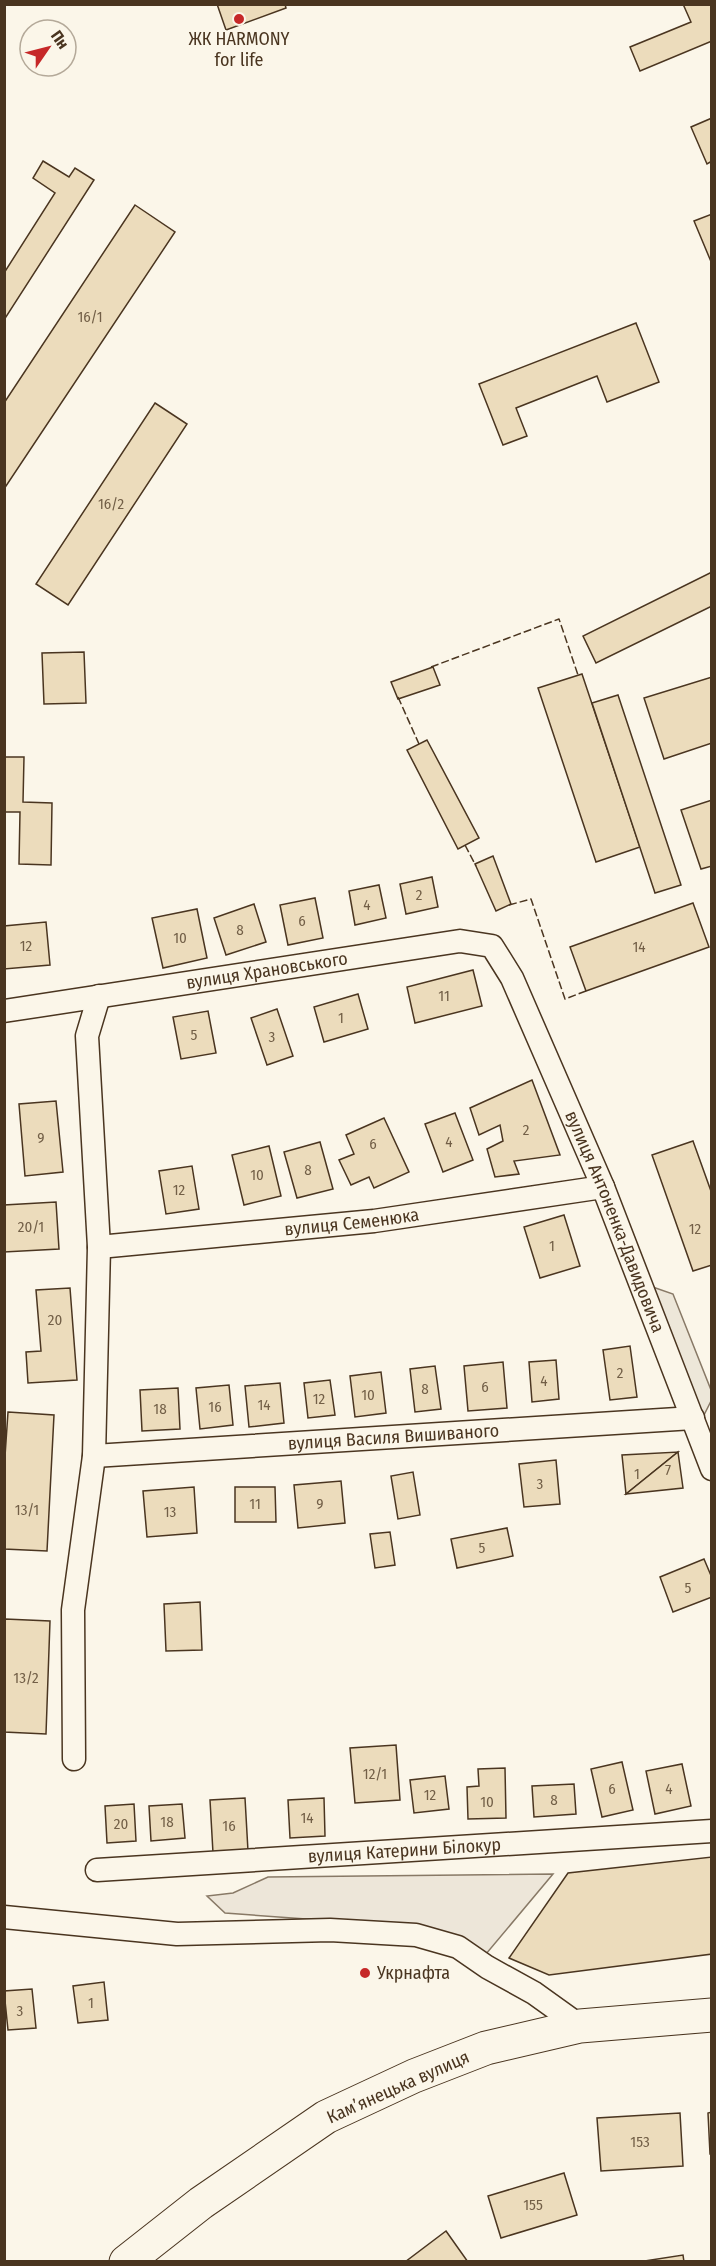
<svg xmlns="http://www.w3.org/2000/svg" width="716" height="2266" font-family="'Fira Sans Condensed',sans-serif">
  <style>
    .green { fill: #ede6d9; stroke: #887966; stroke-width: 1.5 }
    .parking { fill: #ede7d9; stroke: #887966; stroke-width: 1.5 }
    .building { fill: #ecdcbc; stroke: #4a3520; stroke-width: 1.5 }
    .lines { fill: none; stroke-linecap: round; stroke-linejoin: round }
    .minor-casing { stroke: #4a3520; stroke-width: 25 }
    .primary-casing { stroke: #4a3520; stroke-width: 35 }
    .minor { stroke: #fbf6e9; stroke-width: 22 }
    .primary { stroke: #fbf6e9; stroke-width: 33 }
    .fence { stroke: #4a3520; stroke-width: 1.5; stroke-dasharray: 8 3; stroke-linecap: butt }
    .poi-dot { fill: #c62828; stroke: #fbf6e9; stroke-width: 2 }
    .labels { text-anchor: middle; stroke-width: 4.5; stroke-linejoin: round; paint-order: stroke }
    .number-label { font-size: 15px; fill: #725f47 }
    .poi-label { font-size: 18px; fill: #4a3520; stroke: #fbf6e9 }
    .street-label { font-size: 18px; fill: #4a3520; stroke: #fbf6e9 }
  </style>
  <rect width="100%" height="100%" fill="#fbf6e9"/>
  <path class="green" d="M553,1874L486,1954L320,1920L225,1913L207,1896L233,1893L268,1877Z"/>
  <path class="parking" d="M647,1285L673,1294L711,1390V1401L700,1423Z"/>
  <g class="building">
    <path d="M217,4H285L286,8L226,30Z"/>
    <path d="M683,4H712V41L640,71L630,47L691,22Z"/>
    <path d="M712,118V161L707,164L691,127Z"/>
    <path d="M43,161L69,177L75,168L94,180L4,320V273L55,193L33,178Z"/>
    <path d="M135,205L175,232L4,489V403Z"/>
    <path d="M712,214V264L694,221Z"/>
    <path d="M636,323L659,382L607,402L597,376L516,408L527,436L503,445L479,384Z"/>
    <path d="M155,403L187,424L68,605L36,584Z"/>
    <path d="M712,572V606L596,663L583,636Z"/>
    <path d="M84,652L86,703L44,704L42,653Z"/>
    <path d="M433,667L440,685L398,699L391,682Z"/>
    <path d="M582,674L640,847L596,862L538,688Z"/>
    <path d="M712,677V743L664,759L644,698Z"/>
    <path d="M618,695L681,885L655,893L592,703Z"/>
    <path d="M427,740L479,838L458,849L407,750Z"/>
    <path d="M4,757H24L23,802L52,803L51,865L19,864L20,812H4Z"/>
    <path d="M712,800V866L701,869L681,810Z"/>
    <path d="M493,856L511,904L496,911L475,864Z"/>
    <path d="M432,877L438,907L406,914L400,884Z"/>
    <path d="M379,885L386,918L355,925L349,891Z"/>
    <path d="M315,898L323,938L288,945L280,905Z"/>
    <path d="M693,903L709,947L586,991L570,947Z"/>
    <path d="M254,904L266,942L226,955L214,918Z"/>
    <path d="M197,909L207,958L163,968L152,918Z"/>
    <path d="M46,922L50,965L4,969V926Z"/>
    <path d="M473,970L482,1006L415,1023L407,987Z"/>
    <path d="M358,994L368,1029L324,1042L314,1007Z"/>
    <path d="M277,1009L293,1056L267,1065L251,1018Z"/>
    <path d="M208,1011L216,1053L181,1059L173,1017Z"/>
    <path d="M532,1080L560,1155L514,1161L519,1174L495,1177L487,1149L503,1141L500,1125L479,1135L470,1108Z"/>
    <path d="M56,1101L63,1172L25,1176L19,1104Z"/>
    <path d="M455,1113L473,1160L443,1172L425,1124Z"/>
    <path d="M384,1118L409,1172L374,1188L369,1177L351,1185L339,1160L354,1154L346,1135Z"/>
    <path d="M693,1141L712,1194V1265L693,1271L652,1155Z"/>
    <path d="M320,1142L333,1189L297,1198L284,1152Z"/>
    <path d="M269,1146L281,1196L244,1205L232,1155Z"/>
    <path d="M192,1166L199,1209L166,1214L159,1171Z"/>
    <path d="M56,1202L59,1249L4,1252V1205Z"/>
    <path d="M564,1215L580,1266L540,1278L524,1227Z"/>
    <path d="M70,1288L77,1380L28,1383L26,1352L41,1351L36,1290Z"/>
    <path d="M630,1346L637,1397L610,1400L603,1350Z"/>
    <path d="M556,1360L559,1399L532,1402L529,1362Z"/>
    <path d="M503,1362L507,1408L468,1411L464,1366Z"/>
    <path d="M435,1366L441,1409L415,1412L410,1369Z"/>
    <path d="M381,1372L386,1413L355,1417L350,1376Z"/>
    <path d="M330,1380L335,1415L308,1418L304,1383Z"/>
    <path d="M280,1383L284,1423L249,1427L245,1386Z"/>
    <path d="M229,1385L233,1425L200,1429L196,1388Z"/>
    <path d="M178,1388L180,1429L142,1431L140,1390Z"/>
    <path d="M8,1412L54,1415L47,1551L4,1549V1471Z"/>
    <path d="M678,1452L626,1494L622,1455Z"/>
    <path d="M678,1452L683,1488L626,1494Z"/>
    <path d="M556,1460L560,1504L524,1507L519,1464Z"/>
    <path d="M413,1472L420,1515L398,1519L391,1476Z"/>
    <path d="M341,1481L345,1523L298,1528L294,1485Z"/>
    <path d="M194,1487L197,1533L147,1537L143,1491Z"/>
    <path d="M235,1487H275L276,1522H235Z"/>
    <path d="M507,1528L513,1556L457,1568L451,1539Z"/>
    <path d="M390,1532L395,1565L375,1568L370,1534Z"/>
    <path d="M704,1559L712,1578V1597L673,1612L660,1577Z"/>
    <path d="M200,1602L202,1650L166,1651L164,1604Z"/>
    <path d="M5,1619L50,1621L46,1734L4,1732Z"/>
    <path d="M396,1745L400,1800L355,1803L350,1748Z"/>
    <path d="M622,1762L633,1810L602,1817L591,1769Z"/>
    <path d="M682,1764L691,1806L655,1814L646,1771Z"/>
    <path d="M505,1768L506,1818L468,1819L467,1787L479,1786L478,1769Z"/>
    <path d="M445,1776L449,1809L414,1813L410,1780Z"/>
    <path d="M574,1784L576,1814L534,1817L532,1786Z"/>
    <path d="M245,1798L248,1851L213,1853L210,1800Z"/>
    <path d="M324,1798L325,1836L290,1838L288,1800Z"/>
    <path d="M134,1804L136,1841L107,1843L105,1806Z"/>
    <path d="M182,1804L185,1838L151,1841L149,1806Z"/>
    <path d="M712,1857V1954L549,1975L509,1958L568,1873Z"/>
    <path d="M104,1982L108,2020L78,2023L73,1986Z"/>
    <path d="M32,1989L36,2028L8,2030L4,1991Z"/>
    <path d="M712,2112V2154H710L708,2113Z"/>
    <path d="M680,2113L683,2166L601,2171L597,2118Z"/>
    <path d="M564,2173L577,2215L501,2238L488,2196Z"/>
    <path d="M446,2231L468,2262H405Z"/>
    <path d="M683,2255L684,2262H638Z"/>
  </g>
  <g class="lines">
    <defs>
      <g id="minor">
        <path id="s1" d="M4,1011L460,941L492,946L512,978L603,1187L712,1469"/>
        <path id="s2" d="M99,1247L374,1221L603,1187"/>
        <path id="s3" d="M94,1456L693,1418"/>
        <path d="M74,1759L73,1610L94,1456L99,1247L87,1036L99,996"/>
        <path id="s4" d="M97,1870L712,1831"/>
        <path d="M4,1917L177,1934L330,1930L416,1935L458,1947L487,1967L534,1993L580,2026"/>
      </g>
      <path id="primary" d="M126,2262L201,2203L326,2117L414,2076L486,2048L580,2026L712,2015"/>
    </defs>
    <use href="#minor" class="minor-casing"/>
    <use href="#primary" class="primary-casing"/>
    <use href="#minor" class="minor"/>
    <use href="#primary" class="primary"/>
    <g class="fence">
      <path d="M431,667L559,619L578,675"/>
      <path d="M398,697L419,744"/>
      <path d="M465,845L476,866"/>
      <path d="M509,905L531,899L565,999L586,991"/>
    </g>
  </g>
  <g class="poi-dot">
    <circle cx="239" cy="19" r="6"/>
    <circle cx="365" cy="1973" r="6"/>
  </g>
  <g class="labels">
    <g class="number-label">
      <text x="90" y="322">16/1</text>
      <text x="111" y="509">16/2</text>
      <text x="419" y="900">2</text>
      <text x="367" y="910">4</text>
      <text x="302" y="926">6</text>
      <text x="240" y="935">8</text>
      <text x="180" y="943">10</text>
      <text x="26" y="951">12</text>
      <text x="639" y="952">14</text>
      <text x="444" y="1001">11</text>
      <text x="341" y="1023">1</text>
      <text x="194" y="1040">5</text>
      <text x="272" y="1042">3</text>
      <text x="526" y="1135">2</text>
      <text x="41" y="1143">9</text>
      <text x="449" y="1147">4</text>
      <text x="373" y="1149">6</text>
      <text x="308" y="1175">8</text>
      <text x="257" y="1180">10</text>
      <text x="179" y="1195">12</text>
      <text x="31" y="1232">20/1</text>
      <text x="695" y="1234">12</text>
      <text x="552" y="1251">1</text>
      <text x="55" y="1325">20</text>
      <text x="620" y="1378">2</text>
      <text x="544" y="1386">4</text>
      <text x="485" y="1392">6</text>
      <text x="425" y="1394">8</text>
      <text x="368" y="1400">10</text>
      <text x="319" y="1404">12</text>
      <text x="264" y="1410">14</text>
      <text x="215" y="1412">16</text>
      <text x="160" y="1414">18</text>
      <text x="668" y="1475">7</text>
      <text x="637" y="1479">1</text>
      <text x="540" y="1489">3</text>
      <text x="255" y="1509">11</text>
      <text x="320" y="1509">9</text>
      <text x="27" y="1515">13/1</text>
      <text x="170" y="1517">13</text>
      <text x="482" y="1553">5</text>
      <text x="688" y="1593">5</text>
      <text x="26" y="1683">13/2</text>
      <text x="375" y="1779">12/1</text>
      <text x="612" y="1794">6</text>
      <text x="669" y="1794">4</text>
      <text x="430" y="1800">12</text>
      <text x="554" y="1805">8</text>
      <text x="487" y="1807">10</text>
      <text x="307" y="1823">14</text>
      <text x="167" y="1827">18</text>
      <text x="121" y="1829">20</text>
      <text x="229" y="1831">16</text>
      <text x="91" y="2008">1</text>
      <text x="20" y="2016">3</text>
      <text x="640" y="2147">153</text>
      <text x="533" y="2210">155</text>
    </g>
    <g class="poi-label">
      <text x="239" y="45">ЖК HARMONY<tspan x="239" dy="21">for life</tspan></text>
      <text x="377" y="1979" text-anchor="start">Укрнафта</text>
    </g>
    <g class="street-label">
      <text dy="6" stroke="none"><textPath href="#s1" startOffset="266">вулиця Храновського</textPath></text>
      <text dy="6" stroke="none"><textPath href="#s2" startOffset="254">вулиця Семенюка</textPath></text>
      <text dy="6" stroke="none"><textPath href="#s1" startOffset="796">вулиця Антоненка-Давидовича</textPath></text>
      <text dy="6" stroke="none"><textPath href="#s3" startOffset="300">вулиця Василя Вишиваного</textPath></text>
      <text dy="6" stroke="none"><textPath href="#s4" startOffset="308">вулиця Катерини Білокур</textPath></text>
      <text transform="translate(398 2087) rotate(-24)" y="6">Камʼянецька вулиця</text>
    </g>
  </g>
  <rect width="716" height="2266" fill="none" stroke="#4a3520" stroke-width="12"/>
  <g transform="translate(48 48) rotate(55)"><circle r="28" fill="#fbf6e9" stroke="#b4a999" stroke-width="1.5"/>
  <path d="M0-4.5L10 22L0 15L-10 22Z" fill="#c62828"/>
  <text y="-9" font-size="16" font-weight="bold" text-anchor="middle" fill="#4a3520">Пн</text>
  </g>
</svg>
